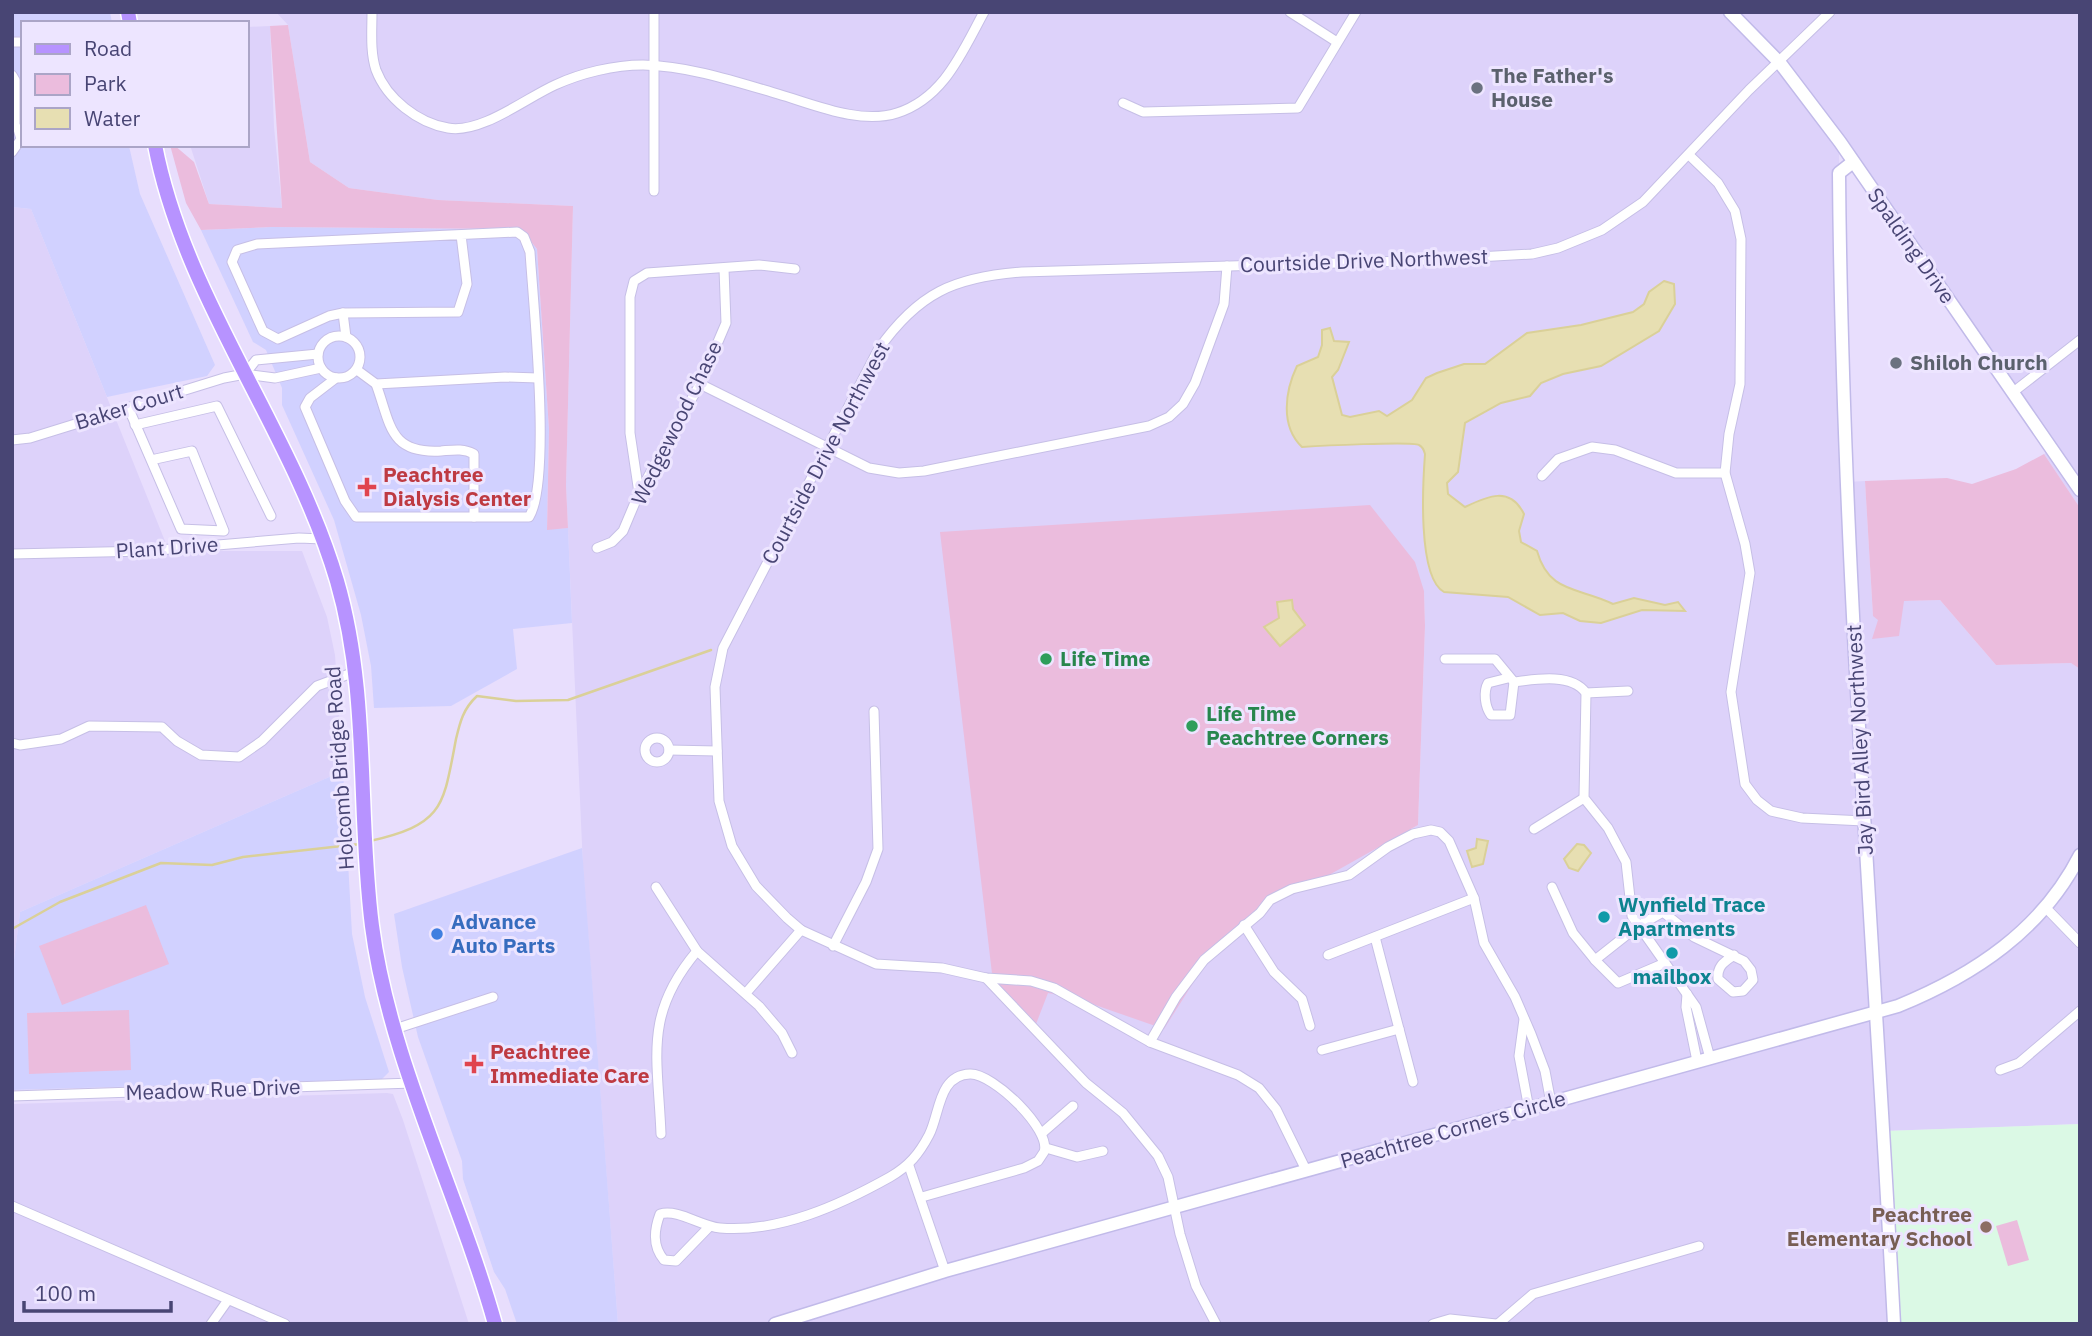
<svg xmlns="http://www.w3.org/2000/svg" width="2092" height="1336" font-family="'IBM Plex Sans',sans-serif">
  <style>
    .residential { fill: #ddd2fa; fill-rule: evenodd }
    .commercial { fill: #d1d1ff }
    .education { fill: #dbf9e5 }
    .green { fill: #ebbcdd }
    .water { fill: #e7dfb2; stroke: #dad098; stroke-width: 2 }
    .lines { fill: none; stroke-linecap: round; stroke-linejoin: round }
    .stream { stroke: #dad098; stroke-width: 2.5 }
    .street-casing { stroke: #c6bfe6; stroke-width: 11 }
    .secondary-casing { stroke: #c1bae9; stroke-width: 15 }
    .primary-casing { stroke: #fff; stroke-width: 17 }
    .street { stroke: #fff; stroke-width: 9 }
    .secondary { stroke: #fff; stroke-width: 12 }
    .primary { stroke: #b793ff; stroke-width: 14 }
    .worship-dot { fill: #6b7280; stroke: #ede5ff; stroke-width: 2.5 }
    .health-dot { fill: #e0444e; stroke: #ede5ff; stroke-width: 2.5 }
    .leisure-dot { fill: #2e9e5b; stroke: #ede5ff; stroke-width: 2.5 }
    .culture-dot { fill: #0f9aa8; stroke: #ede5ff; stroke-width: 2.5 }
    .shop-dot { fill: #3f7fe0; stroke: #ede5ff; stroke-width: 2.5 }
    .education-dot { fill: #8d6e63; stroke: #ede5ff; stroke-width: 2.5 }
    .labels { text-anchor: middle; stroke-width: 6; stroke-linejoin: round; paint-order: stroke }
    .worship-label { font-size: 21px; font-weight: bold; fill: #5b616d; stroke: #ede5ff; text-anchor: start }
    .street-label { font-size: 21px; fill: #484574; stroke: #ede5ff }
    .health-label { font-size: 21px; font-weight: bold; fill: #be3a42; stroke: #ede5ff; text-anchor: start }
    .leisure-label { font-size: 21px; font-weight: bold; fill: #27864d; stroke: #ede5ff; text-anchor: start }
    .culture-label { font-size: 21px; font-weight: bold; fill: #0d838f; stroke: #ede5ff; text-anchor: start }
    .shop-label { font-size: 21px; font-weight: bold; fill: #366cbe; stroke: #ede5ff; text-anchor: start }
    .education-label { font-size: 21px; font-weight: bold; fill: #785e54; stroke: #ede5ff; text-anchor: end }
  </style>
  <rect width="100%" height="100%" fill="#e8defd"/>
  <g class="residential">
    <path d="M276,12H2080V508L2044,454L2052,450L1839,144L1840,328L1847,482L1865,481L1873,616L1903,601L1940,600L1996,665L2071,663L2080,669V1124L1884,1131L1899,1324H618L583,867L566,485L573,206L438,200L349,188L310,162L288,25ZM1424,591L1425,626L1418,825L1276,900L1212,953Z"/>
    <path d="M270,26L274,127L282,208L209,204L190,145H247V27Z"/>
    <path d="M12,207L31,209L169,551H302L327,617L335,655L343,771L20,912L12,976Z"/>
    <path d="M387,1093L393,1094L403,1120L469,1324H12V1104Z"/>
  </g>
  <g class="commercial">
    <path d="M12,12H110L112,23H23V36L12,37Z"/>
    <path d="M12,46H23V145L129,146L140,194L215,365L207,376L107,397L31,209L12,207Z"/>
    <path d="M272,227L521,229L537,249L549,429L547,529L568,528L572,623L513,629L517,669L451,706L374,708L371,666L361,615L334,520L282,405V388L266,350L253,342L201,230Z"/>
    <path d="M343,771L352,934L365,997L389,1072L382,1079L12,1090V976L20,912Z"/>
    <path d="M582,848L618,1324H517L505,1289L494,1272L463,1179L462,1161L418,1037L402,967L394,914Z"/>
  </g>
  <path class="education" d="M2080,1124V1324H1899L1884,1131Z"/>
  <g class="green">
    <path d="M288,25L310,162L349,188L438,200L573,206L566,485L568,528L547,530L549,429L537,249L521,229L272,227L201,230L186,203L170,145H174L194,162L209,204L282,208L270,26Z"/>
    <path d="M2044,454L2080,508V669L2071,663L1996,665L1940,600L1904,601L1899,636L1872,639L1878,620L1873,616L1865,481L1947,478L1972,484L2016,469Z"/>
    <path d="M1370,505L1415,562L1424,591L1425,626L1418,825L1313,884L1276,900L1212,953L1164,1029L1078,999L1048,993L1036,1024L1034,1022L999,988L997,983L993,982L940,532Z"/>
    <path d="M146,905L169,964L62,1005L39,946Z"/>
    <path d="M129,1010L131,1070L29,1074L27,1013Z"/>
    <path d="M2017,1220L2029,1260L2008,1266L1996,1226Z"/>
  </g>
  <g class="water">
    <path d="M1664,281L1674,284L1675,304L1659,331L1601,366L1563,374L1541,383L1530,396L1501,403L1465,423L1458,472L1447,483L1448,494L1465,507C1488,496 1510,486 1524,514L1519,531L1521,542L1537,551C1549,594 1579,587 1613,604L1634,598L1665,605L1678,602L1685,611L1642,610L1601,623L1580,621L1563,613L1540,615L1508,597L1444,592C1417,577 1423,481 1425,454C1424,450 1423,447 1419,445C1412,441 1317,446 1302,447C1280,426 1285,391 1297,366L1318,357L1322,345V330L1330,328L1334,341L1349,342L1338,370L1332,377L1342,415L1350,417L1379,411L1387,416L1412,400L1426,378L1437,373L1464,364H1485L1527,333L1581,325L1633,312L1644,304L1649,292Z"/>
    <path d="M1292,600L1293,609L1305,625L1280,646L1264,627L1279,618L1277,602Z"/>
    <path d="M1477,839L1488,841L1483,864L1472,867L1467,851L1476,848Z"/>
    <path d="M1577,844L1584,845L1591,853L1578,871L1569,868L1564,859Z"/>
  </g>
  <g class="lines">
    <g class="stream">
      <path d="M370,841C444,824 443,807 456,739C460,722 463,709 477,696L516,701L568,700L711,650"/>
      <path d="M12,929L60,902L161,863L212,865L243,857L360,844"/>
    </g>
    <defs>
      <g id="street">
        <path d="M372,12C372,31 370,52 376,70C387,99 418,123 448,128C481,134 526,98 555,85C581,73 614,65 643,65C689,66 734,81 778,94C813,104 860,125 897,113C944,98 962,52 984,12"/>
        <path d="M1290,12L1337,42"/>
        <path d="M12,42H23"/>
        <path d="M12,75L15,80V125"/>
        <path d="M1123,103L1143,112L1298,108L1356,12"/>
        <path d="M12,124L18,129L21,139L12,152"/>
        <path d="M1689,155L1718,183L1735,211L1741,239L1740,384L1729,434L1725,473L1745,544L1750,573L1731,692L1745,784L1757,800L1771,811L1802,818L1864,821"/>
        <path d="M654,191V12"/>
        <path d="M343,313L346,337"/>
        <circle cx="339" cy="357" r="21"/>
        <path d="M357,370L376,384L505,377L538,378"/>
        <path d="M245,374L256,360L318,354"/>
        <path d="M336,378L310,398L305,407L345,501L356,517H529C552,481 533,301 530,252L524,237L517,232L257,244L237,250L232,262L263,331L278,339L329,316L343,313L458,312L467,284L461,235"/>
        <path d="M376,384C391,425 389,454 441,451C453,450 463,448 474,454V517"/>
        <path d="M700,384L869,468L899,473L924,471L1149,426L1169,417L1183,404L1195,383L1224,304L1227,266"/>
        <path d="M2012,393L2080,340"/>
        <path d="M128,407L181,529L224,531L192,451L151,460"/>
        <path d="M135,425L217,406L271,516"/>
        <path d="M12,440L30,438L224,378L245,374L275,378L321,368"/>
        <path d="M1542,476L1558,459L1592,447L1615,450L1676,473H1725"/>
        <path d="M639,493L630,433V297L634,281L647,273L759,265L795,269"/>
        <path d="M597,548L612,542L623,531L639,493L700,384L726,323L724,269"/>
        <path d="M12,554L147,551L299,538L322,539"/>
        <path d="M1445,659H1495L1514,682C1536,679 1572,673 1586,693L1584,798L1608,828L1626,862L1632,916L1696,1007L1710,1058"/>
        <path d="M1508,678L1488,683C1483,692 1485,707 1491,715H1510L1514,682"/>
        <path d="M1586,693L1628,691"/>
        <circle cx="657" cy="750" r="12"/>
        <path d="M12,743L20,745L61,739L89,726L162,727L177,741L201,755L239,757L262,741L317,686L357,671"/>
        <path d="M669,750L717,751"/>
        <path d="M1534,829L1584,798"/>
        <path d="M656,887L697,951L759,1006L782,1033L792,1053"/>
        <path d="M1552,887L1573,933L1595,960L1638,926L1663,912L1694,937L1744,961L1751,970L1753,980L1743,991L1733,992L1718,979C1717,966 1724,962 1734,955"/>
        <path d="M2045,907L2080,943"/>
        <path d="M1244,925L1274,972L1302,999L1310,1026"/>
        <path d="M833,946L866,882L878,849L874,711"/>
        <path d="M1328,955L1474,898"/>
        <path d="M1595,960L1618,983L1665,963"/>
        <path d="M986,978L1086,1083L1123,1113L1158,1156L1168,1177L1180,1234L1196,1286L1216,1324"/>
        <path d="M746,993L801,930"/>
        <path d="M1687,994L1686,1007L1697,1061"/>
        <path d="M1524,1019L1519,1056L1529,1109"/>
        <path d="M395,1029L493,997"/>
        <path d="M1399,1029L1413,1082"/>
        <path d="M1150,1042L1176,997L1204,960L1260,913L1270,900L1292,889L1349,875L1388,847L1413,834L1431,830L1440,832L1449,841L1474,898L1484,943L1515,997L1531,1034L1545,1071L1551,1103"/>
        <path d="M1322,1050L1399,1029L1375,937"/>
        <path d="M2000,1070L2019,1063L2080,1011"/>
        <path d="M12,1096L413,1083"/>
        <path d="M1042,1133L1073,1106"/>
        <path d="M661,1134C658,1057 643,1015 697,951"/>
        <path d="M1046,1148L1077,1157L1103,1151"/>
        <path d="M909,1166L945,1271"/>
        <path d="M1306,1170L1276,1109L1259,1088L1238,1075L1150,1042L1054,988L1031,981L986,978L942,968L876,964L801,930L787,918L756,886L732,846L719,801L715,687L723,648L878,350C918,293 954,277 1022,272L1407,261L1532,254L1558,248L1602,230L1643,202L1749,90L1830,12"/>
        <path d="M12,1206L285,1324"/>
        <path d="M709,1227L676,1261L664,1260C652,1246 654,1230 660,1214C679,1209 700,1226 720,1228C779,1233 840,1205 890,1177C909,1166 919,1154 929,1135C940,1114 938,1075 970,1074C993,1073 1052,1130 1044,1152L1038,1161L1024,1168L922,1197"/>
        <path d="M211,1324L228,1300"/>
        <path d="M1433,1324L1450,1319L1496,1324"/>
        <path d="M1498,1324L1533,1294L1699,1246"/>
      </g>
      <g id="secondary">
        <path d="M1730,12L1780,63L1840,142L2080,490"/>
        <path d="M1853,162L1839,173C1842,558 1874,940 1894,1324"/>
        <path d="M775,1324L945,1271L1898,1006C1974,975 2042,930 2080,855"/>
      </g>
      <g id="primary">
        <path d="M128,12L130,23"/>
        <path d="M155,145C185,301 292,429 337,581C370,695 357,809 372,926C389,1059 459,1195 495,1324"/>
      </g>
    </defs>
    <use href="#street" class="street-casing"/>
    <use href="#secondary" class="secondary-casing"/>
    <use href="#primary" class="primary-casing"/>
    <use href="#street" class="street"/>
    <use href="#secondary" class="secondary"/>
    <use href="#primary" class="primary"/>
  </g>
  <g class="worship-dot">
    <circle cx="1477" cy="88" r="7"/>
    <circle cx="1896" cy="363" r="7"/>
  </g>
  <g class="health-dot">
    <path d="M363.5 476.5h7v7h7v7h-7v7h-7v-7h-7v-7h7z"/>
    <path d="M470.5 1053.5h7v7h7v7h-7v7h-7v-7h-7v-7h7z"/>
  </g>
  <g class="leisure-dot">
    <circle cx="1046" cy="659" r="7"/>
    <circle cx="1192" cy="726" r="7"/>
  </g>
  <g class="culture-dot">
    <circle cx="1604" cy="917" r="7"/>
    <circle cx="1672" cy="953" r="7"/>
  </g>
  <circle class="shop-dot" cx="437" cy="934" r="7"/>
  <circle class="education-dot" cx="1986" cy="1227" r="7"/>
  <g class="labels">
    <g class="worship-label">
      <text x="1491" y="83">The Father's<tspan x="1491" dy="24">House</tspan></text>
      <text x="1910" y="370">Shiloh Church</text>
    </g>
    <g class="street-label">
      <text transform="translate(1911 246) rotate(55)" y="7">Spalding Drive</text>
      <text transform="translate(1364 261) rotate(-2)" y="7">Courtside Drive Northwest</text>
      <text transform="translate(129 407) rotate(-17)" y="7">Baker Court</text>
      <text transform="translate(677 423) rotate(-64)" y="7">Wedgewood Chase</text>
      <text transform="translate(826 453) rotate(-62)" y="7">Courtside Drive Northwest</text>
      <text transform="translate(167 548) rotate(-4)" y="7">Plant Drive</text>
      <text transform="translate(1860 740) rotate(-93)" y="7">Jay Bird Alley Northwest</text>
      <text transform="translate(340 768) rotate(-94)" y="7">Holcomb Bridge Road</text>
      <text transform="translate(213 1090) rotate(-2)" y="7">Meadow Rue Drive</text>
      <text transform="translate(1453 1130) rotate(-16)" y="7">Peachtree Corners Circle</text>
    </g>
    <g class="health-label">
      <text x="383" y="482">Peachtree<tspan x="383" dy="24">Dialysis Center</tspan></text>
      <text x="490" y="1059">Peachtree<tspan x="490" dy="24">Immediate Care</tspan></text>
    </g>
    <g class="leisure-label">
      <text x="1060" y="666">Life Time</text>
      <text x="1206" y="721">Life Time<tspan x="1206" dy="24">Peachtree Corners</tspan></text>
    </g>
    <g class="culture-label">
      <text x="1618" y="912">Wynfield Trace<tspan x="1618" dy="24">Apartments</tspan></text>
      <text x="1672" y="984" text-anchor="middle">mailbox</text>
    </g>
    <g class="shop-label">
      <text x="451" y="929">Advance<tspan x="451" dy="24">Auto Parts</tspan></text>
    </g>
    <g class="education-label">
      <text x="1972" y="1222">Peachtree<tspan x="1972" dy="24">Elementary School</tspan></text>
    </g>
  </g>
  <rect width="2092" height="1336" fill="none" stroke="#484574" stroke-width="28"/>
  <rect x="21" y="21" width="228" height="126" fill="#ede5ff" stroke="#aba5c7" stroke-width="2"/>
  <rect x="35" y="44" width="35" height="10" fill="#b793ff" stroke="#aba5c7" stroke-width="2"/>
  <text x="84" y="56" font-size="21" fill="#484574">Road</text>
  <rect x="35" y="74" width="35" height="21" fill="#ebbcdd" stroke="#aba5c7" stroke-width="2"/>
  <text x="84" y="91" font-size="21" fill="#484574">Park</text>
  <rect x="35" y="108" width="35" height="21" fill="#e7dfb2" stroke="#aba5c7" stroke-width="2"/>
  <text x="84" y="126" font-size="21" fill="#484574">Water</text>
  <path d="M24 1301v10h147v-10" fill="none" stroke="#484574" stroke-width="3.5"/>
  <text x="35" y="1301" font-size="21" fill="#484574" stroke="#ede5ff" stroke-width="5" paint-order="stroke">100 m</text>
</svg>
